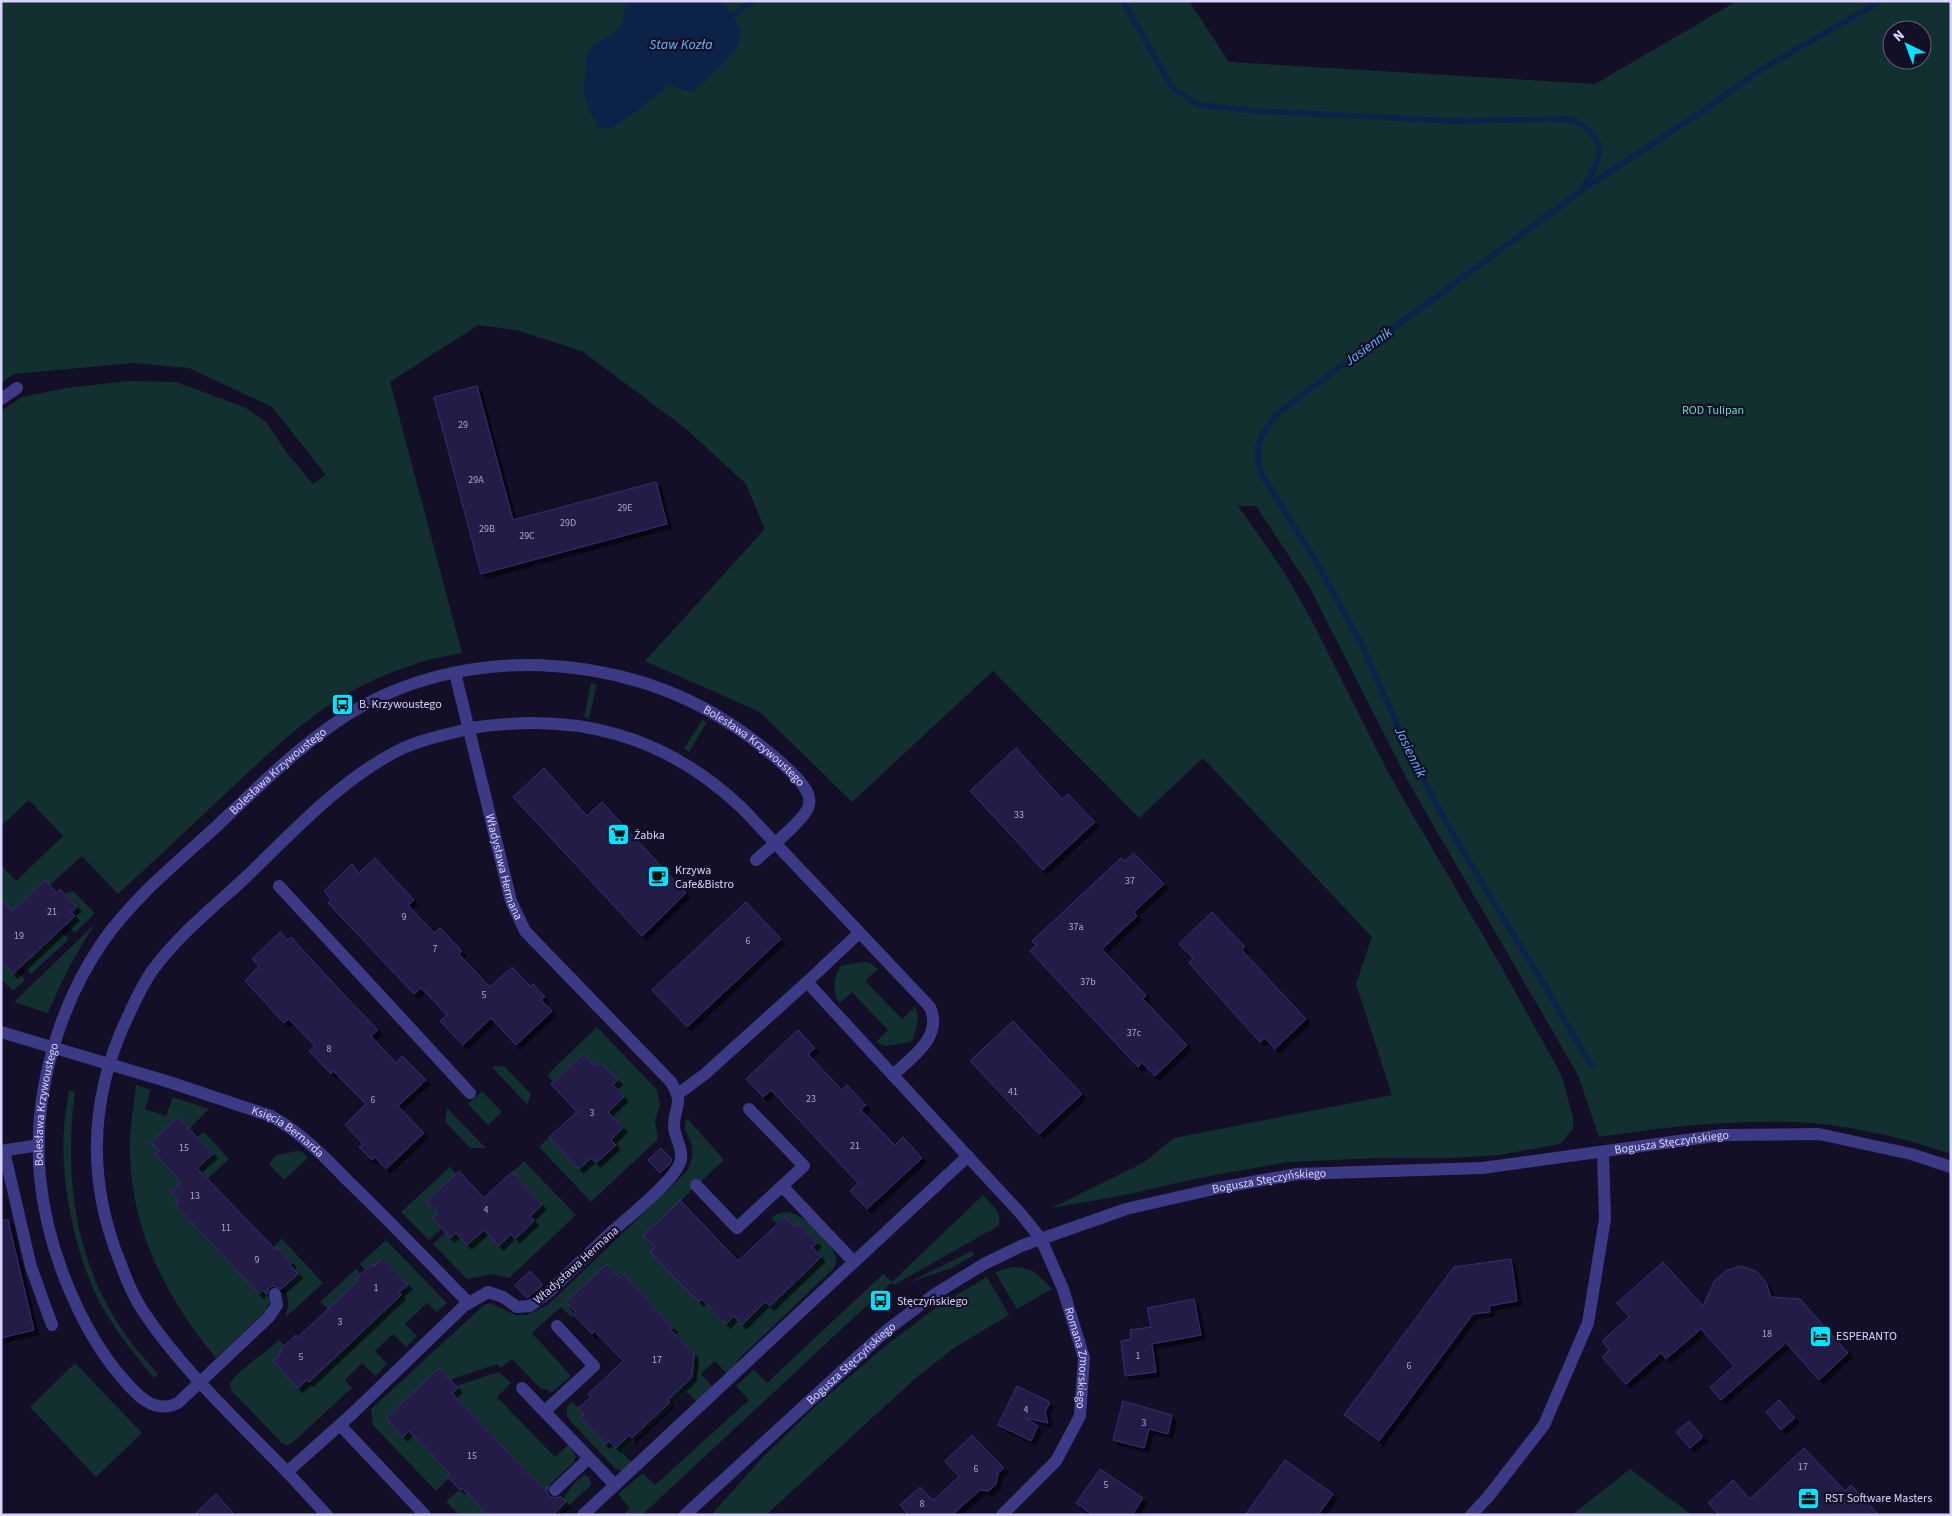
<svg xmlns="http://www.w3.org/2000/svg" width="1952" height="1516" font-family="'Source Sans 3',sans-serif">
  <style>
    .green { fill: #12302f; fill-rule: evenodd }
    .water { fill: #0c2248 }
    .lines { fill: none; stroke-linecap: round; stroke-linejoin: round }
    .stream { stroke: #0c2248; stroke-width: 6 }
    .building { fill: #241b47; stroke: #3b2d73; filter: url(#shadow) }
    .minor { stroke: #3d3a85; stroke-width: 12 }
    .labels { text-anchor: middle; stroke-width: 4.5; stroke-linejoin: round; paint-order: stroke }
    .number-label { font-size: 10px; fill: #aca6d1 }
    .park-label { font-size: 12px; fill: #5fe0c0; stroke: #130f26 }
    .poi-label { font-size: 12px; fill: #d9d4ff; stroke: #130f26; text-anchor: start }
    .street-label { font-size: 12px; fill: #d9d4ff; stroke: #130f26 }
    .water-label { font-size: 14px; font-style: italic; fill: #62b6ff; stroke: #130f26 }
  </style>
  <defs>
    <filter id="shadow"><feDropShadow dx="4.5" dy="4.5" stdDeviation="0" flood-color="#0009"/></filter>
  </defs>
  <rect width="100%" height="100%" fill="#130f26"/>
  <g class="green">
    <path d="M1,1H1189L1229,62L1595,84L1737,1H1951V1154C1901,1137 1846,1124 1794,1122C1729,1120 1663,1127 1599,1137L1578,1075L1410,785L1310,588L1256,506H1238L1281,567L1310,617L1390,776L1498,961L1561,1074L1573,1117V1129L1560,1144L1499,1155L1453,1158H1378L1288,1162L1204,1177L1120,1196L1051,1208L1143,1163L1174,1138L1392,1095L1356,984L1372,937L1203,758L1139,818L993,671L852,802L760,712L645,661L765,529L746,484L685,428L582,351L516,330L478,325L390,382L462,653C404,662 348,688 302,725C274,747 249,772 223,796C188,829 153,862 118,894L82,856L50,885L45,880L9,915L10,909L1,900V865L16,881L63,836L29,800L1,826V411L22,397L67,388L128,381L176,382L244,407L266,422L287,453L313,484L326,475L272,407L189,368L133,363L14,374L1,383ZM1892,30H1922V60H1892Z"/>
    <path d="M591,683L597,684L589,718L584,717Z"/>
    <path d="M702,720L707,722L689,752L684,749Z"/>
    <path d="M73,891L95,913L75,933L66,924L71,912L77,907L65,894Z"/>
    <path d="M96,923C76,951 62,981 48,1013L14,1002Z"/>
    <path d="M60,931L69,939L31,974L20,962L34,948L37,952Z"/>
    <path d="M1,961L13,974L17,971L25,980L13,991L1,979Z"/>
    <path d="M864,962L870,963L878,969L865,981L902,1019L915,1007C921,1017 916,1032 911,1042L885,1046L876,1042L888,1030L852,992L840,1003C831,995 834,977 840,967L844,965Z"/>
    <path d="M597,1027L657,1090L660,1104L655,1121L658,1139L591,1202L539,1147L549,1137L579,1169L591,1158L597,1163L616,1145L611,1140L623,1128L614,1118L606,1114L624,1097L613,1085L618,1080L600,1061L595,1066L583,1054L553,1082L547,1075Z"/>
    <path d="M504,1066L531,1094L527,1105L492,1067Z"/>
    <path d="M136,1085L151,1090L145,1109L166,1116L173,1097L209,1109L189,1129L178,1117L151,1142L159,1151L156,1155L174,1174L186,1179L171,1192L179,1201L175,1205L259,1294L263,1290L271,1299L266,1311L216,1358C162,1294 123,1213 131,1127C132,1113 135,1099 136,1085Z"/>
    <path d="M69,1090L75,1092C63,1182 76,1271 133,1345C141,1355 150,1364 158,1374L154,1378C134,1354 115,1330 100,1303C75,1253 60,1185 64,1128C65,1116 67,1103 69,1090Z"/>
    <path d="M482,1091L502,1112L488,1125L468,1104Z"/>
    <path d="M447,1108L486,1148H470L445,1121Z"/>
    <path d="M687,1118L724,1160L643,1236L699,1302L702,1299L726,1324L734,1316L742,1324L765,1302L770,1306L821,1257L812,1247L816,1242L798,1224L795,1227L785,1217L777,1224L771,1218C791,1197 832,1238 836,1258C837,1262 835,1265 833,1269L742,1356L727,1374L715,1361L701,1374L713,1387L697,1402L687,1392L622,1452L632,1463L622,1471L615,1468L572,1423L567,1416V1407L572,1401L584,1414L580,1417L605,1444L609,1441L616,1448L629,1435L633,1438L644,1428L641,1425L670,1402L668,1400L692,1377L694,1354L624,1274L567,1302L574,1315L571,1317L561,1307L532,1333L571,1376L551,1393L548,1390L540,1388L512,1359L501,1368L497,1364L450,1380L439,1368L386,1418L403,1437L409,1431L450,1474L448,1476L449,1478L436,1491L373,1425L371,1409L484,1305L490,1303L516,1315H527L549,1304L687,1171C691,1163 694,1155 692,1146C690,1136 681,1128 687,1118Z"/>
    <path d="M204,1132L229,1159L208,1178L198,1168L213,1154L197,1137Z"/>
    <path d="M297,1151L302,1152L308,1158L284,1180L269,1164L276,1155Z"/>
    <path d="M524,1161L576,1215L509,1278L492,1274L467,1279L433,1244L446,1232L456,1233L468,1245L486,1228L490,1236L499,1246L511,1234L516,1239L535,1221L530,1216L542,1205L512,1172Z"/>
    <path d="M450,1167L456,1174L426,1201L438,1213L433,1218L442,1228L429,1240L401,1212Z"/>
    <path d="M983,1195C991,1204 1004,1214 998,1226L894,1285L891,1283L642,1515H623L630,1508L618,1494L643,1473L655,1485L749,1400L736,1386L754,1370L767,1383L883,1274L892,1282Z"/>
    <path d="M282,1239L323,1283L285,1318C289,1306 289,1298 284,1286L297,1274L277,1247L275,1249L273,1247Z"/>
    <path d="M386,1240L447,1303L437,1312L427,1303L405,1324L417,1336L406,1347L393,1334L375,1351L387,1364L375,1376L362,1363L345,1380L352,1388L292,1443L288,1445L282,1443L231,1390L230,1383C243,1365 264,1355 279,1340L285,1346L280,1350L281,1353L273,1361L401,1295L399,1292L407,1284L383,1258L374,1266L372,1264L365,1270L360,1264Z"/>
    <path d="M971,1251L974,1255L952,1268L910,1282Z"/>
    <path d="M1012,1267C1030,1266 1040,1275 1052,1289L1017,1309L995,1272Z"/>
    <path d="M356,1269L361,1274L356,1279L358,1281L328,1309L320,1302Z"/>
    <path d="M987,1277L1009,1315L954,1348L917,1377L766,1515H711L764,1456L819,1403L884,1347L938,1306Z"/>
    <path d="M75,1363L142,1433L96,1477L30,1407Z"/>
    <path d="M499,1372L511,1383L497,1397L555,1457L569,1444L576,1457L573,1463L544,1490L452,1393L457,1388L456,1386Z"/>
    <path d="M1630,1469L1688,1512L1691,1515H1572Z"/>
    <path d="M584,1475L589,1477L591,1485L559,1515H553L566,1503L563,1499L575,1482Z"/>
    <path d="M462,1488L488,1515H459L446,1501Z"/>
  </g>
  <path class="water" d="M626,1H724L741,31L738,47L720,67L692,93L669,85L629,117L611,128H598L589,110L584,94L587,53L597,43L622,27Z"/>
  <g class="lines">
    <g class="stream">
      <path d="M1123,1L1173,89L1200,105L1258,111L1452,121L1571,119C1611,139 1602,158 1582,190L1287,406C1266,425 1250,443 1261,473L1314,558L1362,645L1412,758L1447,824L1494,903L1545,986L1591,1066"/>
      <path d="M732,15L754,1"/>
      <path d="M1585,188L1706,109L1757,72L1881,1"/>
    </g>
  </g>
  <g class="building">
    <path d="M477,386L513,520L656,482L667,524L481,574L434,397Z"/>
    <path d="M1016,748L1062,799L1068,794L1095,822L1043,870L970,791Z"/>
    <path d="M544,768L587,816L602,802L686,893L642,936L513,797Z"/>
    <path d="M1134,853L1164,884L1134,912L1137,916L1102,949L1146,995L1143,999L1187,1045L1155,1076L1142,1063L1138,1067L1030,951L1036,945L1032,941L1121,858L1125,861Z"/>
    <path d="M375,858L414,900L408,905L434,933L440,928L462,951L459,954L490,987L512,967L531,987L533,984L545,997L541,1000L552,1011L516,1045L491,1018L463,1045L440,1021L447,1015L421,988L414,994L328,903L331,899L324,891L352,864L359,873Z"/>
    <path d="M45,880L56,892L60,889L77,907L71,912L75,916L13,974L1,961V900L12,911Z"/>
    <path d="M746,902L781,939L687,1027L652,990Z"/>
    <path d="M1212,912L1245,947L1242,950L1306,1019L1275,1049L1265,1038L1260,1042L1231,1010L1189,963L1193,958L1179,944Z"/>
    <path d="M280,932L287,940L291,937L349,1000L378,1030L371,1036L396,1063L402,1056L426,1080L398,1106L424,1133L386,1169L375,1157L372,1160L359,1147L363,1144L345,1125L366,1104L333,1071L331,1074L309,1051L315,1046L289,1019L284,1023L245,981L259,966L252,959Z"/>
    <path d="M1013,1021L1082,1094L1039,1134L970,1061Z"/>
    <path d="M798,1030L815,1048L808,1054L842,1090L847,1085L866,1105L861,1110L895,1145L903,1137L922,1158L867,1209L850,1191L858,1183L771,1090L763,1097L746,1079Z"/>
    <path d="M583,1054L595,1066L599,1061L618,1080L613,1085L624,1097L608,1112L623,1128L611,1140L616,1145L596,1163L591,1158L579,1169L549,1137L577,1112L551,1084Z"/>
    <path d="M178,1117L213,1154L197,1168L275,1249L277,1247L292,1263L290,1265L298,1274L281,1289L273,1286L269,1288L267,1295L263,1290L259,1294L175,1205L179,1201L171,1192L182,1183L156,1155L159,1151L151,1142Z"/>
    <path d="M661,1148L672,1159L670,1164L660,1173L648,1160Z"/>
    <path d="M459,1171L484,1198L512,1172L542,1205L530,1216L534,1221L515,1239L511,1234L499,1246L484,1230L467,1245L456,1233L450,1238L433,1218L438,1213L426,1201Z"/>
    <path d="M680,1200L738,1261L785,1217L795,1227L798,1223L817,1243L812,1247L821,1257L770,1306L765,1302L742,1325L734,1316L726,1324L702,1299L699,1302L664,1267L650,1252L655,1248L643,1236Z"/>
    <path d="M1,1220H8L34,1330L1,1338Z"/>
    <path d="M382,1258L408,1285L399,1292L401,1295L347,1346L309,1382L307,1380L298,1388L273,1361L281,1353L280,1350L296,1335L298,1337L358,1281L356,1279L363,1272L372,1264L374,1266Z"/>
    <path d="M1511,1259L1517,1301L1489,1306L1490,1312L1473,1314L1379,1441L1344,1415L1454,1267Z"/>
    <path d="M1663,1262L1703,1306L1715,1280L1727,1270L1741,1266L1756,1271L1766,1282L1771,1297L1800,1299L1848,1353L1819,1380L1786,1343L1721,1400L1710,1387L1734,1366L1701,1329L1666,1359L1661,1353L1626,1384L1602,1357L1609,1350L1602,1341L1629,1317L1617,1303Z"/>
    <path d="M607,1264L620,1278L624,1274L673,1328L671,1330L694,1354L692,1377L668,1400L670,1402L632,1438L629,1435L616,1448L609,1441L605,1444L580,1417L584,1414L578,1408L591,1397L588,1394L623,1361L594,1331L592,1334L574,1315L576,1312L566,1302Z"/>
    <path d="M530,1271L543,1285L527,1298L515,1285Z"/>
    <path d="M1194,1299L1201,1335L1152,1344L1156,1372L1125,1376L1121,1341L1131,1339L1130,1330L1151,1327L1147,1308Z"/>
    <path d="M439,1368L458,1388L452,1393L544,1490L549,1485L547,1491L549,1496L556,1498L560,1496L566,1502L553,1515H488L462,1488L460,1490L447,1476L450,1474L409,1431L403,1437L386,1418Z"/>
    <path d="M1017,1386L1050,1402L1045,1412L1048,1423L1026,1418L1038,1426L1031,1441L998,1425Z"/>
    <path d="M1779,1400L1795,1418L1781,1430L1766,1412Z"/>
    <path d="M1123,1401L1172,1415L1168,1434L1149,1429L1144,1448L1113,1440Z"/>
    <path d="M1689,1421L1703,1437L1690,1448L1676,1432Z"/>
    <path d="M972,1435L1004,1468L998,1473L996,1484L989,1491L980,1490L952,1515H908L900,1505L920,1487L933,1500L959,1477L945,1461Z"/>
    <path d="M1804,1448L1845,1491L1851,1485L1879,1515H1719L1708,1503L1733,1480L1750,1499Z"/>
    <path d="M1285,1460L1333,1494L1318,1515H1245Z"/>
    <path d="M1100,1469L1143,1498L1132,1515H1093L1076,1503Z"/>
    <path d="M216,1494L235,1515H194Z"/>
  </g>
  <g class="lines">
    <g class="minor">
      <path d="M1,399L17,388"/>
      <path id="s1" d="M455,673L511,901L525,931L671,1082C685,1106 674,1104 674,1126C674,1137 683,1147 681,1159C678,1178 628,1217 613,1231C591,1251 570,1272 549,1292L530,1306L517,1307L503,1297L488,1292L464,1306L352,1414L287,1472C239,1422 181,1369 143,1311C133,1296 126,1279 120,1262C86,1178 90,1095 129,1014C136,999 143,984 152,971C178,935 214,907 246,877C293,832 339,781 397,751C419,740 444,735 468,729L471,728C576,712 664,734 742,808L930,1007C943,1037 913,1056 893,1075"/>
      <path d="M279,886L470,1093"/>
      <path id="s2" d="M859,933L807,982L1021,1214L1041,1239L1063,1289L1084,1358L1080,1416L1056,1461L1002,1515"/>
      <path id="s3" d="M1,1032L166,1081L271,1116C300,1132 324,1156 347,1180C389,1220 428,1262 469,1303"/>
      <path d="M678,1094L705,1074L807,982"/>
      <path d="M749,1109L804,1166L782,1186"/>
      <path d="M1,1151L39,1145"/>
      <path d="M4,1151L31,1267L52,1325"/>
      <path d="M854,1262L968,1156"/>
      <path id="s4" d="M275,1294L277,1305L269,1317L178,1403C152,1416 133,1391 118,1373C99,1350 85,1325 73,1298C56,1260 44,1219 40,1177C32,1096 58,1006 104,940C135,896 179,861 218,825C259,786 300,745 347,715C462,643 621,651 732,725C751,737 800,774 808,794C810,799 810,803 808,808C802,822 769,848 756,860"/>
      <path d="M522,1388L615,1485"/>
      <path d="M545,1411L594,1366L557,1326"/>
      <path d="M340,1425L425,1515"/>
      <path d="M287,1472L327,1515"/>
      <path d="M555,1490L589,1458"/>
      <path d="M583,1515L854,1262L782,1186L737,1228L696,1185"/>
      <path id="s5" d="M685,1515L887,1330L935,1294L984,1264L1021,1246L1126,1209L1218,1188L1297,1174L1482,1168L1722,1135L1819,1134L1911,1154L1951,1167"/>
      <path d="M1471,1515L1488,1497L1544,1425L1588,1323L1605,1219L1603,1152"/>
    </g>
  </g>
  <defs>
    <symbol id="bus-square" viewBox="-11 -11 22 22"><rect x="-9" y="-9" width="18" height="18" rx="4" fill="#00e5ff" stroke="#130f26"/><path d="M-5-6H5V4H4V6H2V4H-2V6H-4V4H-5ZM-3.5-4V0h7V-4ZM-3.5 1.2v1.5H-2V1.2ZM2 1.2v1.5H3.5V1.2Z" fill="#111"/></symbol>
    <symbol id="supermarket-square" viewBox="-11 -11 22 22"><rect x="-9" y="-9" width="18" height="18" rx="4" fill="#00e5ff" stroke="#130f26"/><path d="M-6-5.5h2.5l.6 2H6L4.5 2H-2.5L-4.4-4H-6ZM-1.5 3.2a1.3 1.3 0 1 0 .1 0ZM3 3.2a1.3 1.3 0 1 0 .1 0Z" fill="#111"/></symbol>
    <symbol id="cafe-square" viewBox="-11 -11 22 22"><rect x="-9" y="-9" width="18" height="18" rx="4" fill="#00e5ff" stroke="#130f26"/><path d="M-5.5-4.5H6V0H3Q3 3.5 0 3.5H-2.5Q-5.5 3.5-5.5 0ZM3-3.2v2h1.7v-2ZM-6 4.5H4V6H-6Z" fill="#111"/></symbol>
    <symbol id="hotel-square" viewBox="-11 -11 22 22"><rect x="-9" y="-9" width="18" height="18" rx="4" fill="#00e5ff" stroke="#130f26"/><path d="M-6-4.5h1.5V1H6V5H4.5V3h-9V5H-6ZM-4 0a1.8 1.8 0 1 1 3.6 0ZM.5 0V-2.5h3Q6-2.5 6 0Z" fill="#111"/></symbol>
    <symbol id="office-square" viewBox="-11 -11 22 22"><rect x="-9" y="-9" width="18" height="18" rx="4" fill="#00e5ff" stroke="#130f26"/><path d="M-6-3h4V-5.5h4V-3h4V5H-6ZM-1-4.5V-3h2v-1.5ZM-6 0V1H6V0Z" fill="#111"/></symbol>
  </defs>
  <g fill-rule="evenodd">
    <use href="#bus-square" x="330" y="692" width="25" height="25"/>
    <use href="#supermarket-square" x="606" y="822" width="25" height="25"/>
    <use href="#cafe-square" x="646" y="864" width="25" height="25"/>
    <use href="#bus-square" x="868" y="1288" width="25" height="25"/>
    <use href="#hotel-square" x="1808" y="1324" width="25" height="25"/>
    <use href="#office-square" x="1796" y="1486" width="25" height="25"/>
  </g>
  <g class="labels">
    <g class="number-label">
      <text x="463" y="428">29</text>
      <text x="476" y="483">29A</text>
      <text x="625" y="511">29E</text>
      <text x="568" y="526">29D</text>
      <text x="487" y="532">29B</text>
      <text x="527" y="539">29C</text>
      <text x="1019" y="818">33</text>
      <text x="1130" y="884">37</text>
      <text x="52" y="915">21</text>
      <text x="404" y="920">9</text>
      <text x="1076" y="930">37a</text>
      <text x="19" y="939">19</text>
      <text x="748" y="944">6</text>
      <text x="435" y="952">7</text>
      <text x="1088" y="985">37b</text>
      <text x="484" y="998">5</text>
      <text x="1134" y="1036">37c</text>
      <text x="329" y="1052">8</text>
      <text x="1013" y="1095">41</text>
      <text x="811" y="1102">23</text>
      <text x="373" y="1103">6</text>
      <text x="592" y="1116">3</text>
      <text x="855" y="1149">21</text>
      <text x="184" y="1151">15</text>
      <text x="195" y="1199">13</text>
      <text x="486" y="1213">4</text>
      <text x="226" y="1231">11</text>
      <text x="257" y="1263">9</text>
      <text x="376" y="1291">1</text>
      <text x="340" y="1325">3</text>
      <text x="1767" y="1337">18</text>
      <text x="1138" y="1359">1</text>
      <text x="301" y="1360">5</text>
      <text x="657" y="1363">17</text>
      <text x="1409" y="1369">6</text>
      <text x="1026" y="1413">4</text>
      <text x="1144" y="1426">3</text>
      <text x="472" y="1459">15</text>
      <text x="1803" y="1470">17</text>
      <text x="976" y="1472">6</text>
      <text x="1106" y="1488">5</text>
      <text x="922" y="1507">8</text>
    </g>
    <g class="park-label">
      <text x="1713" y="414">ROD Tulipan</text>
    </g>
    <g class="poi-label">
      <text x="359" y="708">B. Krzywoustego</text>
      <text x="634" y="839">Żabka</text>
      <text x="675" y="874">Krzywa<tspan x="675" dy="14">Cafe&amp;Bistro</tspan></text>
      <text x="897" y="1305">Stęczyńskiego</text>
      <text x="1836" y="1340">ESPERANTO</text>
      <text x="1825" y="1502">RST Software Masters</text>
    </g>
    <g class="street-label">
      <text dy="4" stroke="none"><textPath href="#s4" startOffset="1456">Bolesława Krzywoustego</textPath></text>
      <text dy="4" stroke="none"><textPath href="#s4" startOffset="931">Bolesława Krzywoustego</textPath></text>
      <text dy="4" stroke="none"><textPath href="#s1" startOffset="200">Władysława Hermana</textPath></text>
      <text dy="4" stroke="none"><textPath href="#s4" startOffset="511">Bolesława Krzywoustego</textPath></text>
      <text dy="4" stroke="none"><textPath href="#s3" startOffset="305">Księcia Bernarda</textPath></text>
      <text dy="4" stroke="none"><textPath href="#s5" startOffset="1095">Bogusza Stęczyńskiego</textPath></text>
      <text dy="4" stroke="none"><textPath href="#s5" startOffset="690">Bogusza Stęczyńskiego</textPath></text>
      <text transform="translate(576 1265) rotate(-42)" y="4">Władysława Hermana</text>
      <text dy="4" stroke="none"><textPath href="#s2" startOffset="545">Romana Zmorskiego</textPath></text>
      <text dy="4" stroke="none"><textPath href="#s5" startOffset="225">Bogusza Stęczyńskiego</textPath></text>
    </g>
    <g class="water-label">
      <text x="681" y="49">Staw Kozła</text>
      <text transform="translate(1368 346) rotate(-36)" y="5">Jasiennik</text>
      <text transform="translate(1411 752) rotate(64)" y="5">Jasiennik</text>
    </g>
  </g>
  <rect width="1952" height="1516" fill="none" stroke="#d9d4ff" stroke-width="5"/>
  <g transform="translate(1907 45) rotate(318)"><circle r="24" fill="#130f26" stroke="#625e7d"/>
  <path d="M0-4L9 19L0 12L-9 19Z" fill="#00e5ff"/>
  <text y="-8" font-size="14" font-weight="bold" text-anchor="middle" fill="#d9d4ff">N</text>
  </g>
</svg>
